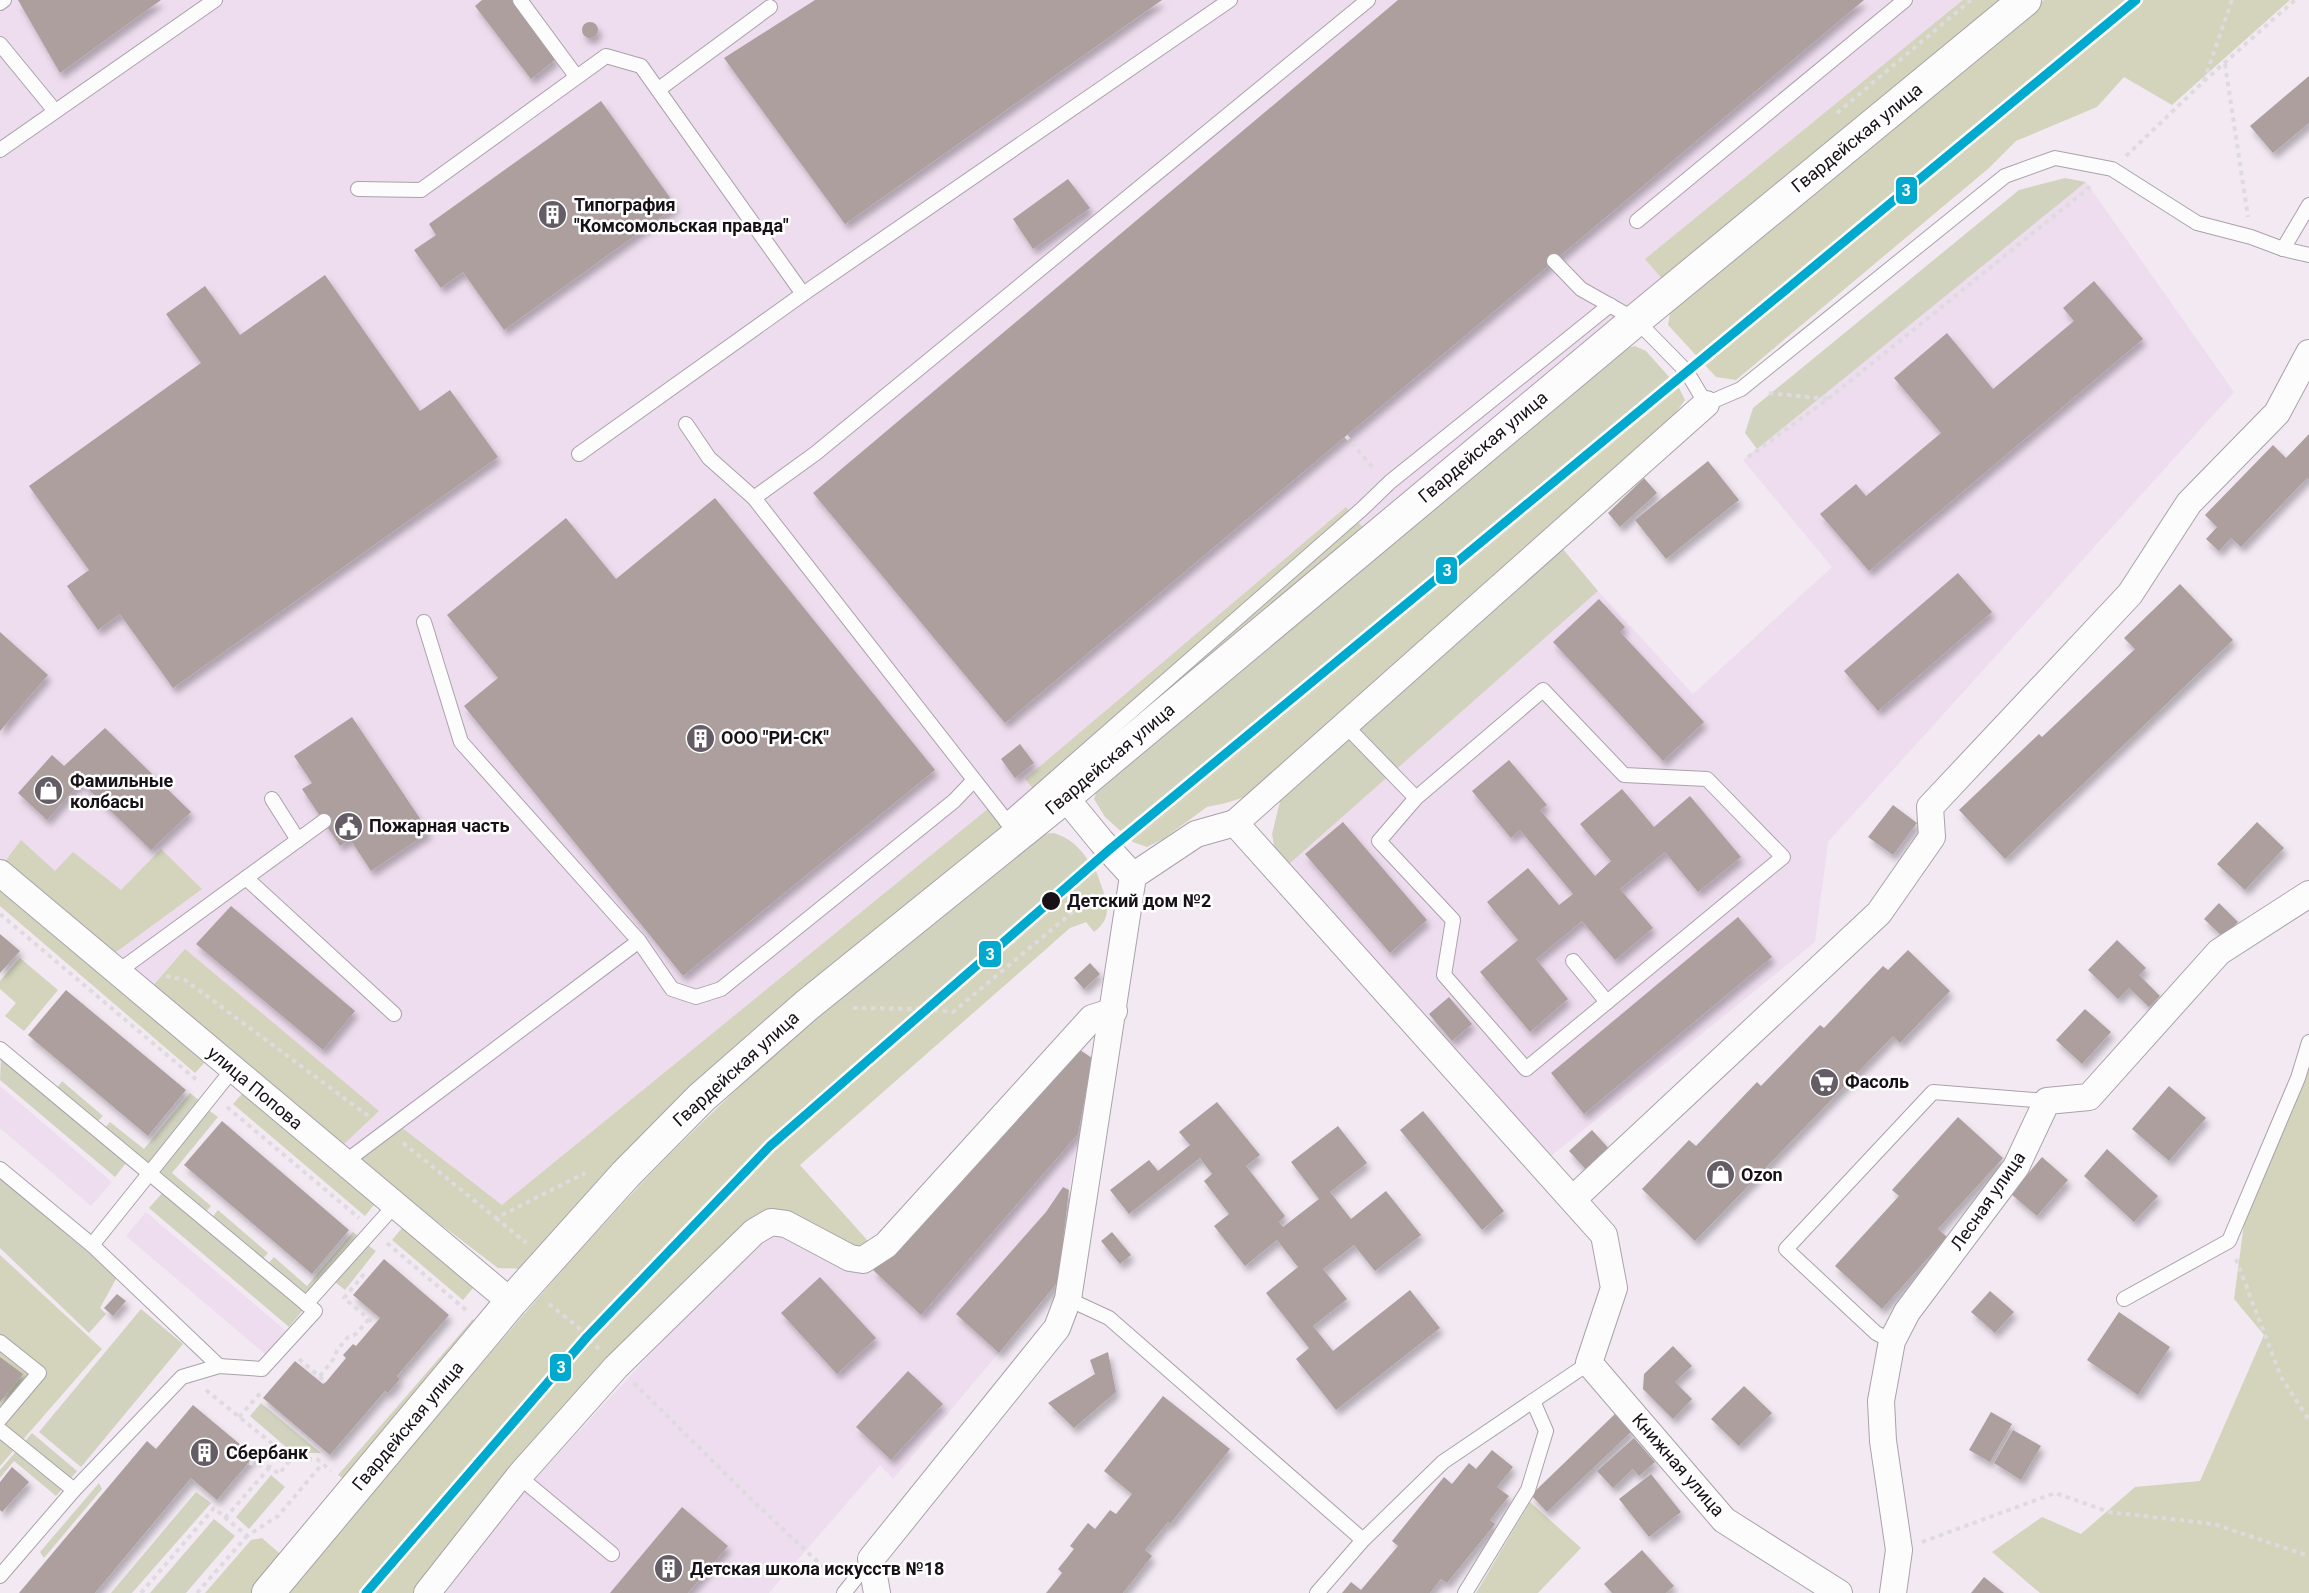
<svg xmlns="http://www.w3.org/2000/svg" width="2309" height="1593" font-family="Roboto,sans-serif">
  <style>
    .built { fill: #ede }
    .green { fill: #d2d3bf }
    .forest { fill: #d3d4bb }
    .building { fill: #ac9f9d; filter: url(#shadow) }
    .lines { fill: none; stroke-linecap: round; stroke-linejoin: round }
    .service-casing { stroke: #a9a2aa; stroke-width: 16 }
    .minor-casing { stroke: #a9a2aa; stroke-width: 28 }
    .tertiary-casing { stroke: #a9a2aa; stroke-width: 34 }
    .path { stroke: #dedbde; stroke-width: 4; stroke-dasharray: 4.5 4.5; stroke-linecap: butt }
    .service { stroke: #fdfcfd; stroke-width: 14 }
    .minor { stroke: #fdfcfd; stroke-width: 26 }
    .tertiary { stroke: #fdfcfd; stroke-width: 32 }
    .tram-1-casing { stroke: #fff; stroke-width: 14 }
    .tram-1 { stroke: #00a9ce; stroke-width: 9 }
    .stop-dot { fill: #181218; stroke: #fff; stroke-width: 2 }
    .labels { text-anchor: middle; stroke-width: 5; stroke-linejoin: round; paint-order: stroke }
    .street-label { font-size: 18px; fill: #181218; stroke: #fff }
    .poi-label { font-size: 18px; font-weight: bold; fill: #181218; stroke: #fff; text-anchor: start }
    .stop-label { font-size: 18px; font-weight: bold; fill: #181218; stroke: #fff; text-anchor: start }
    .line-badge { stroke: #fff; stroke-width: 2 }
    .badge-label { font-size: 16px; text-anchor: middle; font-weight: bold; fill: #fff }
  </style>
  <defs>
    <filter id="shadow"><feDropShadow dx="3.5" dy="6" stdDeviation="3" flood-color="#0004"/></filter>
  </defs>
  <rect width="100%" height="100%" fill="#f3e9f3"/>
  <g class="built">
    <path d="M0,0H2003L693,1085L614,1164L498,1268L359,1162L344,1144L0,865Z"/>
    <path d="M2086,182L2234,392L1828,842L1815,942L1550,1157L1288,865L1598,591L1693,694L1832,567L1743,460Z"/>
    <path d="M1077,1048L1092,1058L1069,1190L1058,1282L893,1479L880,1465L769,1593H445L529,1485L704,1296L771,1232H787L858,1271L873,1270Z"/>
    <path d="M0,1086L112,1182L91,1206L0,1128Z"/>
    <path d="M146,1212L286,1331L266,1355L126,1236Z"/>
  </g>
  <g class="green">
    <path d="M2065,178L2086,182L1757,449L1745,433L1753,408L2019,190Z"/>
    <path d="M1635,346L1646,351L1679,388L1133,842L1105,817L1094,799L1098,787L1627,348Z"/>
    <path d="M1563,549L1598,591L1288,865L1275,852L1272,834L1282,793Z"/>
    <path d="M1054,833C1076,840 1084,854 1097,873L945,1001H833L1038,834Z"/>
    <path d="M1,1057L126,1163L115,1177L0,1080Z"/>
    <path d="M62,1081L103,1116L96,1123L55,1091Z"/>
    <path d="M190,1093L201,1102L148,1167L103,1130L110,1122L144,1149Z"/>
    <path d="M207,1109L218,1117L172,1173L211,1206L204,1214L154,1173Z"/>
    <path d="M0,1177L117,1277L100,1308L106,1314L89,1333L0,1248Z"/>
    <path d="M163,1192L303,1310L289,1327L149,1208Z"/>
    <path d="M218,1210L268,1253L261,1261L210,1220Z"/>
    <path d="M353,1232L360,1238L306,1300L266,1266L274,1257L307,1286Z"/>
    <path d="M366,1244L376,1251L345,1290L335,1282Z"/>
    <path d="M141,1309L183,1344L81,1467L39,1432Z"/>
    <path d="M261,1403L321,1453H293L250,1416Z"/>
    <path d="M32,1433L77,1471L56,1496L14,1461L0,1478V1470Z"/>
    <path d="M271,1475L285,1487L249,1529L236,1517Z"/>
    <path d="M99,1483L102,1489L44,1558L40,1552Z"/>
    <path d="M196,1492L211,1503L132,1593H111Z"/>
    <path d="M214,1519L235,1536L186,1593H150Z"/>
  </g>
  <g class="forest">
    <path d="M1963,0H2003L1663,280L1645,259Z"/>
    <path d="M2044,0H2290L2172,105L2124,77L2097,107L2016,141L1989,168L1736,380L1716,377L1668,325L1671,308Z"/>
    <path d="M1679,388L1685,400L1672,418L1254,794L1226,803L1207,807L1163,839L1147,847L1133,842Z"/>
    <path d="M1346,507L1364,529L1044,802L1025,779Z"/>
    <path d="M989,808L1006,830L693,1085L614,1164L546,1255L525,1269L498,1268L359,1162L401,1127L502,1205Z"/>
    <path d="M21,840L55,871L73,852L121,890L161,849L202,889L108,958L1,867Z"/>
    <path d="M1097,873C1104,896 1117,915 1094,932L1086,922L1070,928L800,1165L868,1241L851,1250L791,1214L503,1482L414,1593H289C404,1456 517,1317 639,1186C701,1121 767,1061 833,1001H945Z"/>
    <path d="M0,882L207,1060L195,1073L0,906Z"/>
    <path d="M185,949L379,1111L344,1144L151,988Z"/>
    <path d="M20,958L58,990L24,1031L5,1016L16,1003L0,989V981Z"/>
    <path d="M2309,1044V1593H2040L1992,1552L2042,1517L2081,1534L2135,1487L2200,1481L2264,1335L2234,1299L2248,1194Z"/>
    <path d="M247,1088L378,1200L365,1216L233,1104Z"/>
    <path d="M407,1222L478,1282L463,1300L392,1240Z"/>
    <path d="M0,1255L102,1349L0,1466Z"/>
    <path d="M473,1319L476,1331L351,1484L338,1475Z"/>
    <path d="M1530,1502L1581,1548L1538,1593H1476Z"/>
    <path d="M262,1538L285,1558L255,1593H205L251,1540Z"/>
  </g>
  <g class="building">
    <path d="M18,0H161L60,73Z"/>
    <path d="M482,0H512L556,59L531,79L475,6Z"/>
    <path d="M815,0H1162L845,224L724,58Z"/>
    <path d="M1398,0H1864L1005,723L813,493Z"/>
    <circle cx="590" cy="30" r="8"/>
    <path d="M2309,76V123L2273,153L2250,126Z"/>
    <path d="M601,101L676,206L504,330L463,272L441,288L414,250L436,235L429,224Z"/>
    <path d="M1068,179L1090,208L1033,249L1013,219Z"/>
    <path d="M325,275L420,411L450,390L498,457L173,688L120,614L98,630L67,586L89,570L29,486L201,363L166,314L205,286L240,335Z"/>
    <path d="M2094,281L2143,339L1869,571L1820,514L1856,484L1866,496L1941,433L1894,378L1947,333L1993,389L2074,321L2063,308Z"/>
    <path d="M2309,434V480L2307,478L2241,547L2231,538L2219,551L2206,539L2217,527L2205,515L2273,445L2286,458Z"/>
    <path d="M1708,461L1739,500L1666,559L1635,520Z"/>
    <path d="M1644,478L1657,493L1620,527L1608,513Z"/>
    <path d="M715,498L935,770L683,976L464,706L498,678L447,615L566,518L616,579Z"/>
    <path d="M1958,573L1992,612L1878,711L1844,671Z"/>
    <path d="M2180,584L2233,640L2005,859L1959,810L2039,734L2042,737L2135,649L2124,638Z"/>
    <path d="M1599,599L1625,627L1620,632L1704,722L1663,761L1553,642Z"/>
    <path d="M0,632L48,675L0,731Z"/>
    <path d="M352,717L429,832L371,871L350,839L340,846L302,789L312,783L294,756Z"/>
    <path d="M105,728L191,812L151,850L81,782L47,820L18,793L52,755L64,766Z"/>
    <path d="M1020,744L1034,763L1015,778L1001,759Z"/>
    <path d="M1509,760L1547,805L1540,810L1595,876L1611,861L1580,824L1622,789L1654,827L1690,796L1741,857L1698,892L1665,852L1620,889L1653,928L1615,960L1582,921L1536,959L1568,999L1530,1032L1480,972L1518,940L1487,902L1528,868L1559,905L1573,894L1520,830L1511,838L1472,791Z"/>
    <path d="M1893,805L1917,823L1893,855L1868,837Z"/>
    <path d="M1343,822L1427,920L1390,953L1305,854Z"/>
    <path d="M2257,822L2284,848L2245,890L2217,864Z"/>
    <path d="M2219,903L2238,922L2223,937L2204,919Z"/>
    <path d="M231,906L355,1011L323,1050L196,944Z"/>
    <path d="M1738,917L1772,957L1584,1114L1551,1073Z"/>
    <path d="M0,934L20,951L0,973Z"/>
    <path d="M2117,940L2146,968L2139,975L2160,996L2149,1007L2129,988L2118,999L2088,970Z"/>
    <path d="M1908,950L1950,991L1900,1043L1893,1036L1695,1241L1642,1189L1689,1140L1696,1146L1757,1082L1761,1086L1820,1025L1824,1028L1883,966L1888,970Z"/>
    <path d="M1090,963L1100,974L1084,989L1074,978Z"/>
    <path d="M66,990L186,1090L148,1136L28,1035Z"/>
    <path d="M1449,997L1472,1024L1452,1041L1429,1014Z"/>
    <path d="M2085,1009L2111,1032L2082,1064L2056,1040Z"/>
    <path d="M1077,1048L1092,1058L1078,1134L921,1315L873,1270Z"/>
    <path d="M2169,1086L2206,1118L2169,1161L2132,1129Z"/>
    <path d="M1217,1102L1260,1155L1246,1166L1285,1216L1279,1222L1283,1227L1319,1199L1291,1162L1338,1126L1367,1163L1330,1192L1351,1219L1386,1191L1421,1235L1375,1271L1354,1245L1323,1269L1347,1299L1313,1326L1333,1351L1410,1290L1440,1328L1336,1410L1296,1359L1309,1348L1266,1293L1298,1267L1277,1240L1245,1266L1214,1226L1229,1214L1204,1181L1212,1174L1200,1158L1129,1214L1110,1190L1149,1160L1158,1171L1190,1145L1179,1132Z"/>
    <path d="M1423,1111L1504,1211L1482,1230L1400,1130Z"/>
    <path d="M1958,1117L2003,1158L1938,1229L1947,1237L1882,1309L1835,1266L1899,1196L1892,1190Z"/>
    <path d="M222,1121L349,1230L312,1274L184,1165Z"/>
    <path d="M1592,1130L1612,1152L1589,1173L1569,1151Z"/>
    <path d="M2107,1149L2158,1196L2134,1222L2084,1176Z"/>
    <path d="M2042,1157L2068,1180L2037,1216L2011,1194Z"/>
    <path d="M1063,1187L1069,1190L1058,1282L999,1353L956,1314L1046,1212Z"/>
    <path d="M1112,1232L1131,1255L1120,1264L1101,1241Z"/>
    <path d="M384,1259L449,1315L397,1376L400,1379L388,1393L385,1391L330,1455L263,1398L295,1361L323,1384L326,1382L346,1358L343,1355L353,1344L356,1346L380,1318L353,1295Z"/>
    <path d="M820,1277L876,1338L837,1374L781,1313Z"/>
    <path d="M1990,1291L2014,1312L1995,1333L1971,1312Z"/>
    <path d="M117,1294L126,1301L113,1316L104,1308Z"/>
    <path d="M2119,1312L2170,1347L2138,1395L2087,1360Z"/>
    <path d="M1673,1346L1692,1366L1675,1382L1692,1399L1673,1419L1643,1389L1644,1374Z"/>
    <path d="M1108,1352L1116,1392L1074,1428L1048,1403L1095,1374L1090,1360Z"/>
    <path d="M0,1357L23,1374L0,1402Z"/>
    <path d="M908,1371L943,1404L891,1460L856,1427Z"/>
    <path d="M1744,1386L1772,1413L1739,1446L1711,1419Z"/>
    <path d="M1163,1396L1230,1449L1170,1524L1168,1522L1145,1550L1152,1556L1123,1593H1046L1062,1573L1058,1569L1074,1549L1070,1546L1088,1523L1095,1529L1110,1510L1116,1514L1132,1494L1104,1471Z"/>
    <path d="M193,1405L254,1456L217,1500L191,1478L95,1593H19L147,1441L156,1449Z"/>
    <path d="M1991,1412L2012,1424L1990,1462L1969,1450Z"/>
    <path d="M1616,1413L1632,1431L1547,1512L1531,1495Z"/>
    <path d="M2013,1430L2041,1446L2021,1480L1994,1463Z"/>
    <path d="M1634,1438L1655,1462L1639,1476L1633,1469L1613,1488L1597,1471Z"/>
    <path d="M1492,1450L1513,1467L1497,1487L1509,1496L1490,1520L1495,1524L1447,1583L1441,1579L1430,1593H1342L1351,1582L1361,1590L1398,1546L1392,1541L1444,1477L1452,1484L1469,1463L1476,1469Z"/>
    <path d="M12,1467L29,1482L2,1512L0,1510V1482Z"/>
    <path d="M1651,1474L1681,1512L1649,1537L1619,1499Z"/>
    <path d="M682,1507L728,1546L688,1593H610Z"/>
    <path d="M1642,1550L1674,1586L1666,1593H1612L1604,1584Z"/>
    <path d="M1984,1577L2004,1593H1971Z"/>
  </g>
  <g class="lines">
    <defs>
      <g id="service">
        <path d="M520,0L576,76"/>
        <path d="M0,3L4,0"/>
        <path d="M0,44L55,111"/>
        <path d="M659,89L770,7"/>
        <path d="M0,150L215,0"/>
        <path d="M358,189L421,190L606,56L641,66L803,294L1230,0"/>
        <path d="M1637,221L1905,0"/>
        <path d="M2283,249L2309,205"/>
        <path d="M1554,261L1581,289L1636,320L1687,372L1706,404L1741,389L2005,176L2055,158L2112,169L2197,223L2251,237L2283,249L2309,255"/>
        <path d="M686,424L709,458L754,498L1011,827"/>
        <path d="M579,454L803,294"/>
        <path d="M754,498L816,453L1368,0"/>
        <path d="M1346,726L1416,798L1543,690L1624,775L1707,779L1783,857L1526,1069L1444,975L1453,920L1379,841L1416,798"/>
        <path d="M272,799L298,840"/>
        <path d="M1006,821L1362,509L1390,482L1610,305"/>
        <path d="M246,878L394,1014"/>
        <path d="M639,941L672,989L696,997L721,989L954,801L974,780"/>
        <path d="M1573,961L1607,1002"/>
        <path d="M116,973L324,821"/>
        <path d="M0,1049L315,1311L262,1369L219,1366L182,1377L74,1490L0,1576"/>
        <path d="M345,1162L639,941L461,742L424,622"/>
        <path d="M0,1169L92,1245L219,1366"/>
        <path d="M92,1245L233,1069"/>
        <path d="M1068,1299L1109,1318L1363,1540"/>
        <path d="M2124,1299L2229,1241L2298,1078L2309,1042"/>
        <path d="M306,1304L395,1205"/>
        <path d="M1892,1341L1876,1333L1786,1249L1933,1092L2047,1101"/>
        <path d="M0,1342L39,1373L0,1419"/>
        <path d="M0,1430L74,1490"/>
        <path d="M520,1475L529,1485L612,1554"/>
        <path d="M844,1593L871,1559"/>
        <path d="M1317,1593L1363,1540L1443,1462L1589,1363"/>
        <path d="M1465,1593L1528,1490L1546,1431L1533,1401"/>
      </g>
      <g id="minor">
        <path d="M1065,797L1101,841L1133,876"/>
        <path d="M1235,823L1706,404"/>
        <path d="M0,873L511,1302"/>
        <path d="M1573,1199L1879,913L1932,837L1930,807L2130,594L2189,503L2277,413L2309,353"/>
        <path d="M427,1593L520,1475L616,1367L754,1232L771,1222L786,1224L850,1258L863,1260L886,1245L1092,1018L1114,1011"/>
        <path d="M877,1593L871,1559L1057,1328L1068,1299L1133,876L1196,834L1235,823L1604,1235L1614,1288L1589,1363L1724,1520L1839,1593"/>
        <path d="M1893,1593L1899,1550L1883,1441L1881,1401L1892,1341L1907,1312L2016,1167L2047,1101L2089,1097L2219,952L2309,894"/>
      </g>
      <path id="tertiary" d="M268,1593L511,1302L625,1175L701,1098L806,1006L1065,797L1636,320L2025,0"/>
    </defs>
    <use href="#service" class="service-casing"/>
    <use href="#minor" class="minor-casing"/>
    <use href="#tertiary" class="tertiary-casing"/>
    <g class="path">
      <path d="M2225,64L2248,217"/>
      <path d="M2204,81L2232,0"/>
      <path d="M1837,113L1971,0"/>
      <path d="M2126,156L2204,81L2295,0"/>
      <path d="M1769,393L1827,399"/>
      <path d="M1346,436L1375,470"/>
      <path d="M1748,457L1828,399L2091,186"/>
      <path d="M0,914L199,1082"/>
      <path d="M166,976L185,980L371,1118"/>
      <path d="M853,1008L926,1009L953,1012L1093,895L1105,896"/>
      <path d="M227,1107L359,1218"/>
      <path d="M403,1143L496,1218L585,1173"/>
      <path d="M496,1218L526,1243"/>
      <path d="M387,1243L466,1310"/>
      <path d="M2236,1259L2281,1377L2309,1420"/>
      <path d="M364,1274L344,1298L375,1324"/>
      <path d="M549,1304L578,1327L599,1349"/>
      <path d="M299,1359L326,1382"/>
      <path d="M320,1376L335,1357L337,1350L348,1337L356,1334L369,1319"/>
      <path d="M634,1383L755,1503L833,1576"/>
      <path d="M206,1390L291,1459H317L331,1471"/>
      <path d="M239,1417L263,1390"/>
      <path d="M249,1463L270,1467L279,1474L291,1459"/>
      <path d="M225,1518L270,1467"/>
      <path d="M1922,1542L2055,1493L2109,1512L2214,1524L2309,1556"/>
      <path d="M141,1593L214,1508L247,1536L278,1516L322,1464"/>
      <path d="M197,1593L247,1536"/>
    </g>
    <use href="#service" class="service"/>
    <use href="#minor" class="minor"/>
    <use href="#tertiary" class="tertiary"/>
    <defs>
      <path id="tram-1" d="M366,1593L587,1337L770,1146L1109,850L2136,0"/>
    </defs>
    <use href="#tram-1" class="tram-1-casing"/>
    <use href="#tram-1" class="tram-1"/>
  </g>
  <defs>
    <symbol id="building-disc" viewBox="-11 -11 22 22"><circle r="9.5" fill="#655d65" stroke="#fff"/><path d="M-4-6H4V6H1V3H-1V6H-4ZM-2.5-4.3h1.7v1.8h-1.7ZM.8-4.3h1.7v1.8H.8ZM-2.5-1h1.7V.8h-1.7ZM.8-1h1.7V.8H.8Z" fill="#fff"/></symbol>
    <symbol id="shop-disc" viewBox="-11 -11 22 22"><circle r="9.5" fill="#655d65" stroke="#fff"/><path d="M-5-2.5h2.3a2.7 3.5 0 0 1 5.4 0H5L5.5 6h-11ZM-1.5-2.5h3a1.5 2.3 0 0 0-3 0Z" fill="#fff"/></symbol>
    <symbol id="civic-disc" viewBox="-11 -11 22 22"><circle r="9.5" fill="#655d65" stroke="#fff"/><path d="M-.6-6.5H3V-4.5H.6V-3L4-1V1h2V6H-6V1h2V-1L-.6-3ZM-1.2 2.5V6h2.4V2.5Z" fill="#fff"/></symbol>
    <symbol id="supermarket-disc" viewBox="-11 -11 22 22"><circle r="9.5" fill="#655d65" stroke="#fff"/><path d="M-6-5.5h2.5l.6 2H6L4.5 2H-2.5L-4.4-4H-6ZM-1.5 3.2a1.3 1.3 0 1 0 .1 0ZM3 3.2a1.3 1.3 0 1 0 .1 0Z" fill="#fff"/></symbol>
  </defs>
  <g fill-rule="evenodd">
    <use href="#building-disc" x="536" y="198" width="33" height="33"/>
    <use href="#building-disc" x="684" y="722" width="33" height="33"/>
    <use href="#shop-disc" x="32" y="774" width="33" height="33"/>
    <use href="#civic-disc" x="332" y="810" width="33" height="33"/>
    <use href="#supermarket-disc" x="1808" y="1066" width="33" height="33"/>
    <use href="#shop-disc" x="1704" y="1158" width="33" height="33"/>
    <use href="#building-disc" x="188" y="1436" width="33" height="33"/>
    <use href="#building-disc" x="652" y="1552" width="33" height="33"/>
  </g>
  <circle class="stop-dot" cx="1051" cy="901" r="10"/>
  <g class="labels">
    <g class="street-label">
      <text transform="translate(1857 138) rotate(-39)" y="6">Гвардейская улица</text>
      <text transform="translate(1483 447) rotate(-40)" y="6">Гвардейская улица</text>
      <text transform="translate(1110 759) rotate(-40)" y="6">Гвардейская улица</text>
      <text transform="translate(736 1069) rotate(-42)" y="6">Гвардейская улица</text>
      <text transform="translate(255 1088) rotate(40)" y="6">улица Попова</text>
      <text transform="translate(1988 1201) rotate(-55)" y="6">Лесная улица</text>
      <text transform="translate(408 1426) rotate(-50)" y="6">Гвардейская улица</text>
      <text transform="translate(1678 1465) rotate(49)" y="6">Книжная улица</text>
    </g>
    <g class="poi-label">
      <text x="574" y="211">Типография<tspan x="574" dy="21">"Комсомольская правда"</tspan></text>
      <text x="721" y="744">ООО "РИ-СК"</text>
      <text x="70" y="787">Фамильные<tspan x="70" dy="21">колбасы</tspan></text>
      <text x="369" y="832">Пожарная часть</text>
      <text x="1845" y="1088">Фасоль</text>
      <text x="1741" y="1181">Ozon</text>
      <text x="226" y="1459">Сбербанк</text>
      <text x="690" y="1575">Детская школа искусств №18</text>
    </g>
    <g class="stop-label">
      <text x="1067" y="907">Детский дом №2</text>
    </g>
  </g>
  <g class="line-badge">
    <rect x="1895" y="176" width="23" height="29" rx="6" fill="#00a9ce"/>
    <rect x="1435" y="556" width="23" height="29" rx="6" fill="#00a9ce"/>
    <rect x="978" y="940" width="24" height="28" rx="6" fill="#00a9ce"/>
    <rect x="549" y="1353" width="23" height="29" rx="6" fill="#00a9ce"/>
  </g>
  <g class="badge-label">
    <text x="1906" y="196">3</text>
    <text x="1447" y="576">3</text>
    <text x="990" y="960">3</text>
    <text x="561" y="1373">3</text>
  </g>
</svg>
